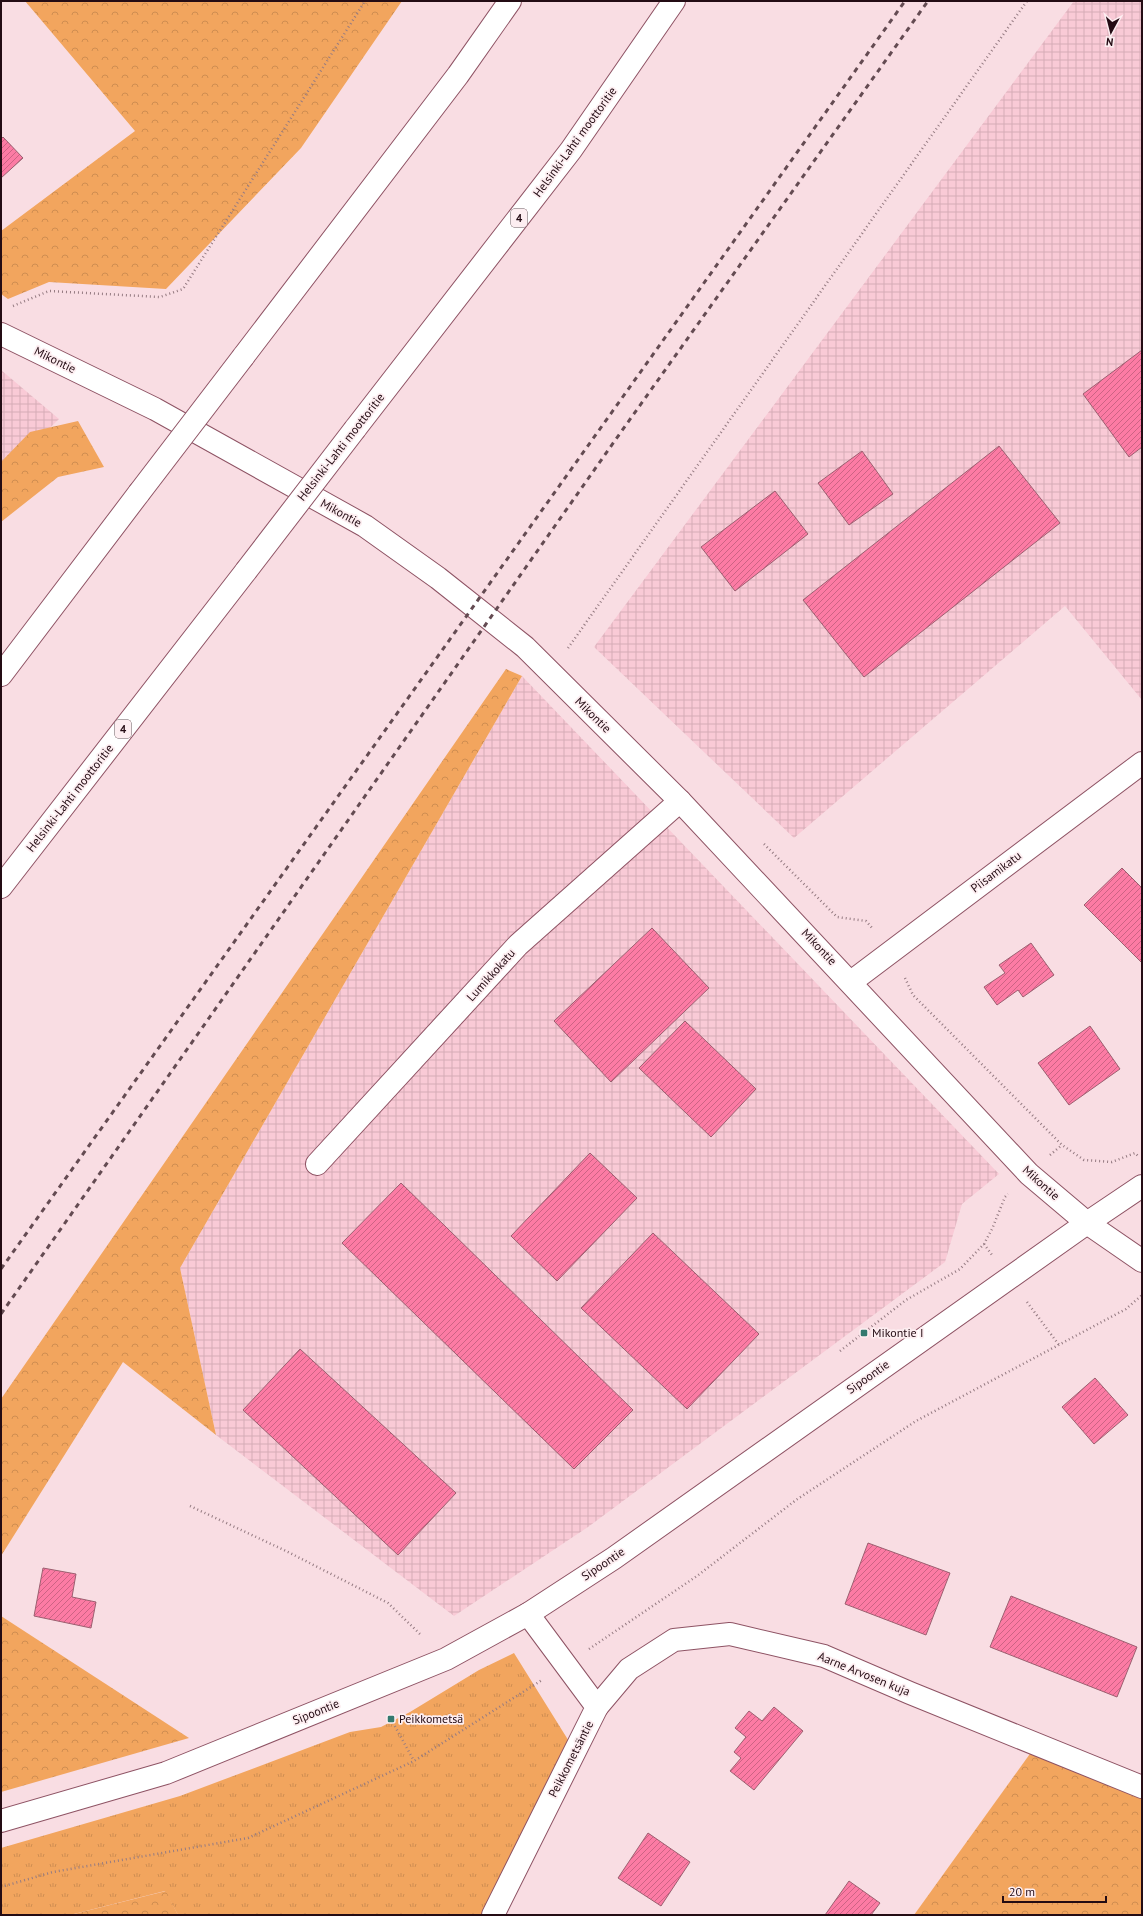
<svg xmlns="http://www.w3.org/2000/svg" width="1143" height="1916" font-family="'PT Sans',sans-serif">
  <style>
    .industrial { fill: url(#industrial-grid) }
    .grass { fill: url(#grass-tufts) }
    .forest { fill: url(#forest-crowns) }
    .building { fill: url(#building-hatch); stroke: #9c5f70 }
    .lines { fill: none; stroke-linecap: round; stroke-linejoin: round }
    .street-casing { stroke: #8e5364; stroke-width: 24 }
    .secondary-casing { stroke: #8e5364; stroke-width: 24 }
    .highway-casing { stroke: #8e5364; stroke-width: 24 }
    .path { stroke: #957b82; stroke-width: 2.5; stroke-dasharray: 1 3; stroke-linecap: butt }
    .street { stroke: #fff; stroke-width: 22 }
    .secondary { stroke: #fff; stroke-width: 22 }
    .highway { stroke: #fff; stroke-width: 22 }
    .rail { stroke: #644b52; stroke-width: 3; stroke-dasharray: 5 5; stroke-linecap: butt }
    .highway-bridge-casing { stroke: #8e5364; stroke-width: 24; stroke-linecap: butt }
    .highway-bridge { stroke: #fff; stroke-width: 22 }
    .poi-dot { fill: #34796f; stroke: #fdeef1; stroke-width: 1.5 }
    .labels { text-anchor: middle; stroke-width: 3.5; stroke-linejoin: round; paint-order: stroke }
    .shield { fill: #fdeef1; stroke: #655056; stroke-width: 1 }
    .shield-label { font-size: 11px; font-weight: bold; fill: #240c14 }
    .street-label { font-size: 12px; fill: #240c14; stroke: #fdeef1 }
    .poi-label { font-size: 12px; fill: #240c14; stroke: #fdeef1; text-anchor: start }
  </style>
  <defs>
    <pattern id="industrial-grid" width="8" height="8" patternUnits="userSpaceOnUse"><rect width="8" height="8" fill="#f9cad6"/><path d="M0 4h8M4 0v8" fill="none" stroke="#d5acb7"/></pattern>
    <pattern id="grass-tufts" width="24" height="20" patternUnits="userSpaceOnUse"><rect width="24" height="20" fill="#f2a55e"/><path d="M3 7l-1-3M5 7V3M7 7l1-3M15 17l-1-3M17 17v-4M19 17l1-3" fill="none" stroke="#cf8d51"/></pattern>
    <pattern id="forest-crowns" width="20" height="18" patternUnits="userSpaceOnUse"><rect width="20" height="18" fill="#f2a55e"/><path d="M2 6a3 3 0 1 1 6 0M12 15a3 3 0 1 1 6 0" fill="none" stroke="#cf8d51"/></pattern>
    <pattern id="building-hatch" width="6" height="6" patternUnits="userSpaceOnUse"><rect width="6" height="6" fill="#fc7ba4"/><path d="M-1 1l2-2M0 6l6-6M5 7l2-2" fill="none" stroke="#cc6384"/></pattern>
  </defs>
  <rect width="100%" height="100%" fill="#f9dde3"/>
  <g class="industrial">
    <path d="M1074,1H1142V700L1065,606L794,838L594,647Z"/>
    <path d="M1,370L59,419L1,476Z"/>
    <path d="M522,676L999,1174L962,1204L945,1262L588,1527L454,1616L216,1435L180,1268Z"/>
  </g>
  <path class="grass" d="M514,1653L575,1751L493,1915H178L165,1891L70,1915H1V1848L180,1796L350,1732L381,1727L410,1712L479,1670Z"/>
  <g class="forest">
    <path d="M25,1H402L301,148L166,289L49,282L8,299L1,294V231L135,131Z"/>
    <path d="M78,421L104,467L58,477L1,522V462L30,432Z"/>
    <path d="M506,669L522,676L180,1268L216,1435L123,1362L1,1556V1399Z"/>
    <path d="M1,1616L189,1738L1,1792Z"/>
    <path d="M1037,1744L1142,1787V1915H914Z"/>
    <path d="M166,1891L178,1915H70Z"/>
  </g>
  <g class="building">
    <path d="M3,137L23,158L1,178V139Z"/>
    <path d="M1142,350V447L1129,457L1083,394Z"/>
    <path d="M999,446L1060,523L864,677L803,600Z"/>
    <path d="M862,451L893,494L849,525L818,483Z"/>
    <path d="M775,491L808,534L735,591L701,547Z"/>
    <path d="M1122,868L1142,888V963L1084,905Z"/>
    <path d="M652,928L709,988L611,1082L554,1021Z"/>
    <path d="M1031,943L1054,975L1023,997L1018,990L997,1005L984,987L1005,973L999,965Z"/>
    <path d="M685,1021L756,1089L711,1137L639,1068Z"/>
    <path d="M1090,1026L1120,1069L1069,1105L1038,1063Z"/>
    <path d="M590,1153L637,1198L557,1281L511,1236Z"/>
    <path d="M401,1183L633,1410L574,1469L342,1243Z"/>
    <path d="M653,1233L759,1334L687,1409L581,1308Z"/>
    <path d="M300,1349L456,1493L398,1555L243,1410Z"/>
    <path d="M1095,1378L1128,1415L1094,1444L1062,1407Z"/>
    <path d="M868,1543L950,1573L926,1635L845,1604Z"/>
    <path d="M43,1568L76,1574L72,1597L96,1602L91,1628L34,1616Z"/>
    <path d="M1011,1596L1137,1647L1117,1697L990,1647Z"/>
    <path d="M774,1707L803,1731L754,1790L730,1771L741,1758L734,1752L746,1737L735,1728L749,1711L762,1721Z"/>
    <path d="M648,1833L690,1862L661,1906L618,1878Z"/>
    <path d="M849,1881L880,1903L871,1915H825Z"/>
  </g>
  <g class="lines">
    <defs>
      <g id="street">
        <path d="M1,334L155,409L365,526L438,578L525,647L680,801L1029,1174L1087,1223"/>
        <path d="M851,982L1142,763"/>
        <path d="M317,1164L518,945L680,801"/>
        <path d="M597,1707L629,1669L674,1640L730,1634L824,1656L910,1693L1142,1787"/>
        <path d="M493,1915L597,1707L528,1614"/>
      </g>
      <g id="secondary">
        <path d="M1087,1223L1142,1261"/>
        <path d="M1,1821L166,1773L446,1659L528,1614L614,1558L1087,1223L1142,1186"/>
      </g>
      <g id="highway">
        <path d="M243,357L458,75L510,1"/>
        <path d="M355,429L571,150L674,1"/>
        <path d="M1,675L139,493"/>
        <path d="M1,887L246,571"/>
      </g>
    </defs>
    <use href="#street" class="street-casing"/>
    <use href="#secondary" class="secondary-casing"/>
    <use href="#highway" class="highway-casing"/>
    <g class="path">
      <path d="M13,306L49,291L160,297L183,289L365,1"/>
      <path d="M568,648L1027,1"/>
      <path d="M764,844L837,917L866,921L873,929"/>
      <path d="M905,978L913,995L1062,1145L1084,1160L1112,1162L1135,1153L1139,1157"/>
      <path d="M1050,1155L1062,1145"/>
      <path d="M984,1244L992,1255"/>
      <path d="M1027,1302L1059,1345"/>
      <path d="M840,1351L906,1300L960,1269L984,1244L992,1229L1005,1197L1008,1194"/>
      <path d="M190,1506L286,1551L388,1603L422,1636"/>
      <path d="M589,1649L697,1576L796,1500L916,1421L1126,1309L1142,1295"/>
      <path d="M391,1719L414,1761"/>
      <path d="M1,1887L53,1872L248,1838L414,1761L542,1680"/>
    </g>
    <use href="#street" class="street"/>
    <use href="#secondary" class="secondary"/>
    <use href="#highway" class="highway"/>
    <g class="rail">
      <path d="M1,1269L905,1"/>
      <path d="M1,1314L616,439L928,1"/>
    </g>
    <defs>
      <g id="highway-bridge">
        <path d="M139,493L243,357"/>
        <path d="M246,571L355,429"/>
      </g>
    </defs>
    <use href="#highway-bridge" class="highway-bridge-casing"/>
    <use href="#highway-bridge" class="highway-bridge"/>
  </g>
  <g class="poi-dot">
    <rect x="860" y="1329" width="8" height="8" rx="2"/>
    <rect x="387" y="1715" width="8" height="8" rx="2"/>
  </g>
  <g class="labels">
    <g class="shield">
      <rect x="511" y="209" width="16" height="18" rx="3"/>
      <rect x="115" y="720" width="16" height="18" rx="3"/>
    </g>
    <g class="shield-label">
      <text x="519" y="222">4</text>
      <text x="123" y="733">4</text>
    </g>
    <g class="street-label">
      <text transform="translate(575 142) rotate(-54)" y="4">Helsinki-Lahti moottoritie</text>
      <text transform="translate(55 360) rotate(26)" y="4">Mikontie</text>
      <text transform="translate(341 447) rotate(-52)" y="4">Helsinki-Lahti moottoritie</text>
      <text transform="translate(341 513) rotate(29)" y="4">Mikontie</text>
      <text transform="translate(593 715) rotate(45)" y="4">Mikontie</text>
      <text transform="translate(70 798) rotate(-52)" y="4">Helsinki-Lahti moottoritie</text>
      <text transform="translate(996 872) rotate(-37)" y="4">Piisamikatu</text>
      <text transform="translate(819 947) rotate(47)" y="4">Mikontie</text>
      <text transform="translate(491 975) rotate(-48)" y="4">Lumikkokatu</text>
      <text transform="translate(1041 1183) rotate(42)" y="4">Mikontie</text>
      <text transform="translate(868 1377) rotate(-35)" y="4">Sipoontie</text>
      <text transform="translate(603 1564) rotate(-34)" y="4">Sipoontie</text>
      <text transform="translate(864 1674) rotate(22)" y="4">Aarne Arvosen kuja</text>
      <text transform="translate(316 1712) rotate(-22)" y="4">Sipoontie</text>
      <text transform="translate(571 1759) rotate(-63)" y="4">Peikkometsäntie</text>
    </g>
    <g class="poi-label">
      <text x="872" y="1337">Mikontie I</text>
      <text x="399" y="1723">Peikkometsä</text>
    </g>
  </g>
  <rect width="1143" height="1916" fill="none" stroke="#240c14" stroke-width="4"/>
  <g transform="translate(1111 32) rotate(187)" stroke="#fdeef1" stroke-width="3" paint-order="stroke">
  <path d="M0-3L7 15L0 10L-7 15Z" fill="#240c14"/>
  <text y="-6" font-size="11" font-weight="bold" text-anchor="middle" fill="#240c14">N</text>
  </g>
  <path d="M1003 1896v6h103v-6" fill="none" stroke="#240c14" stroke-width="2"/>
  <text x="1009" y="1896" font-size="12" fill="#240c14" stroke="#fdeef1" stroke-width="3" paint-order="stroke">20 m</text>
</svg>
